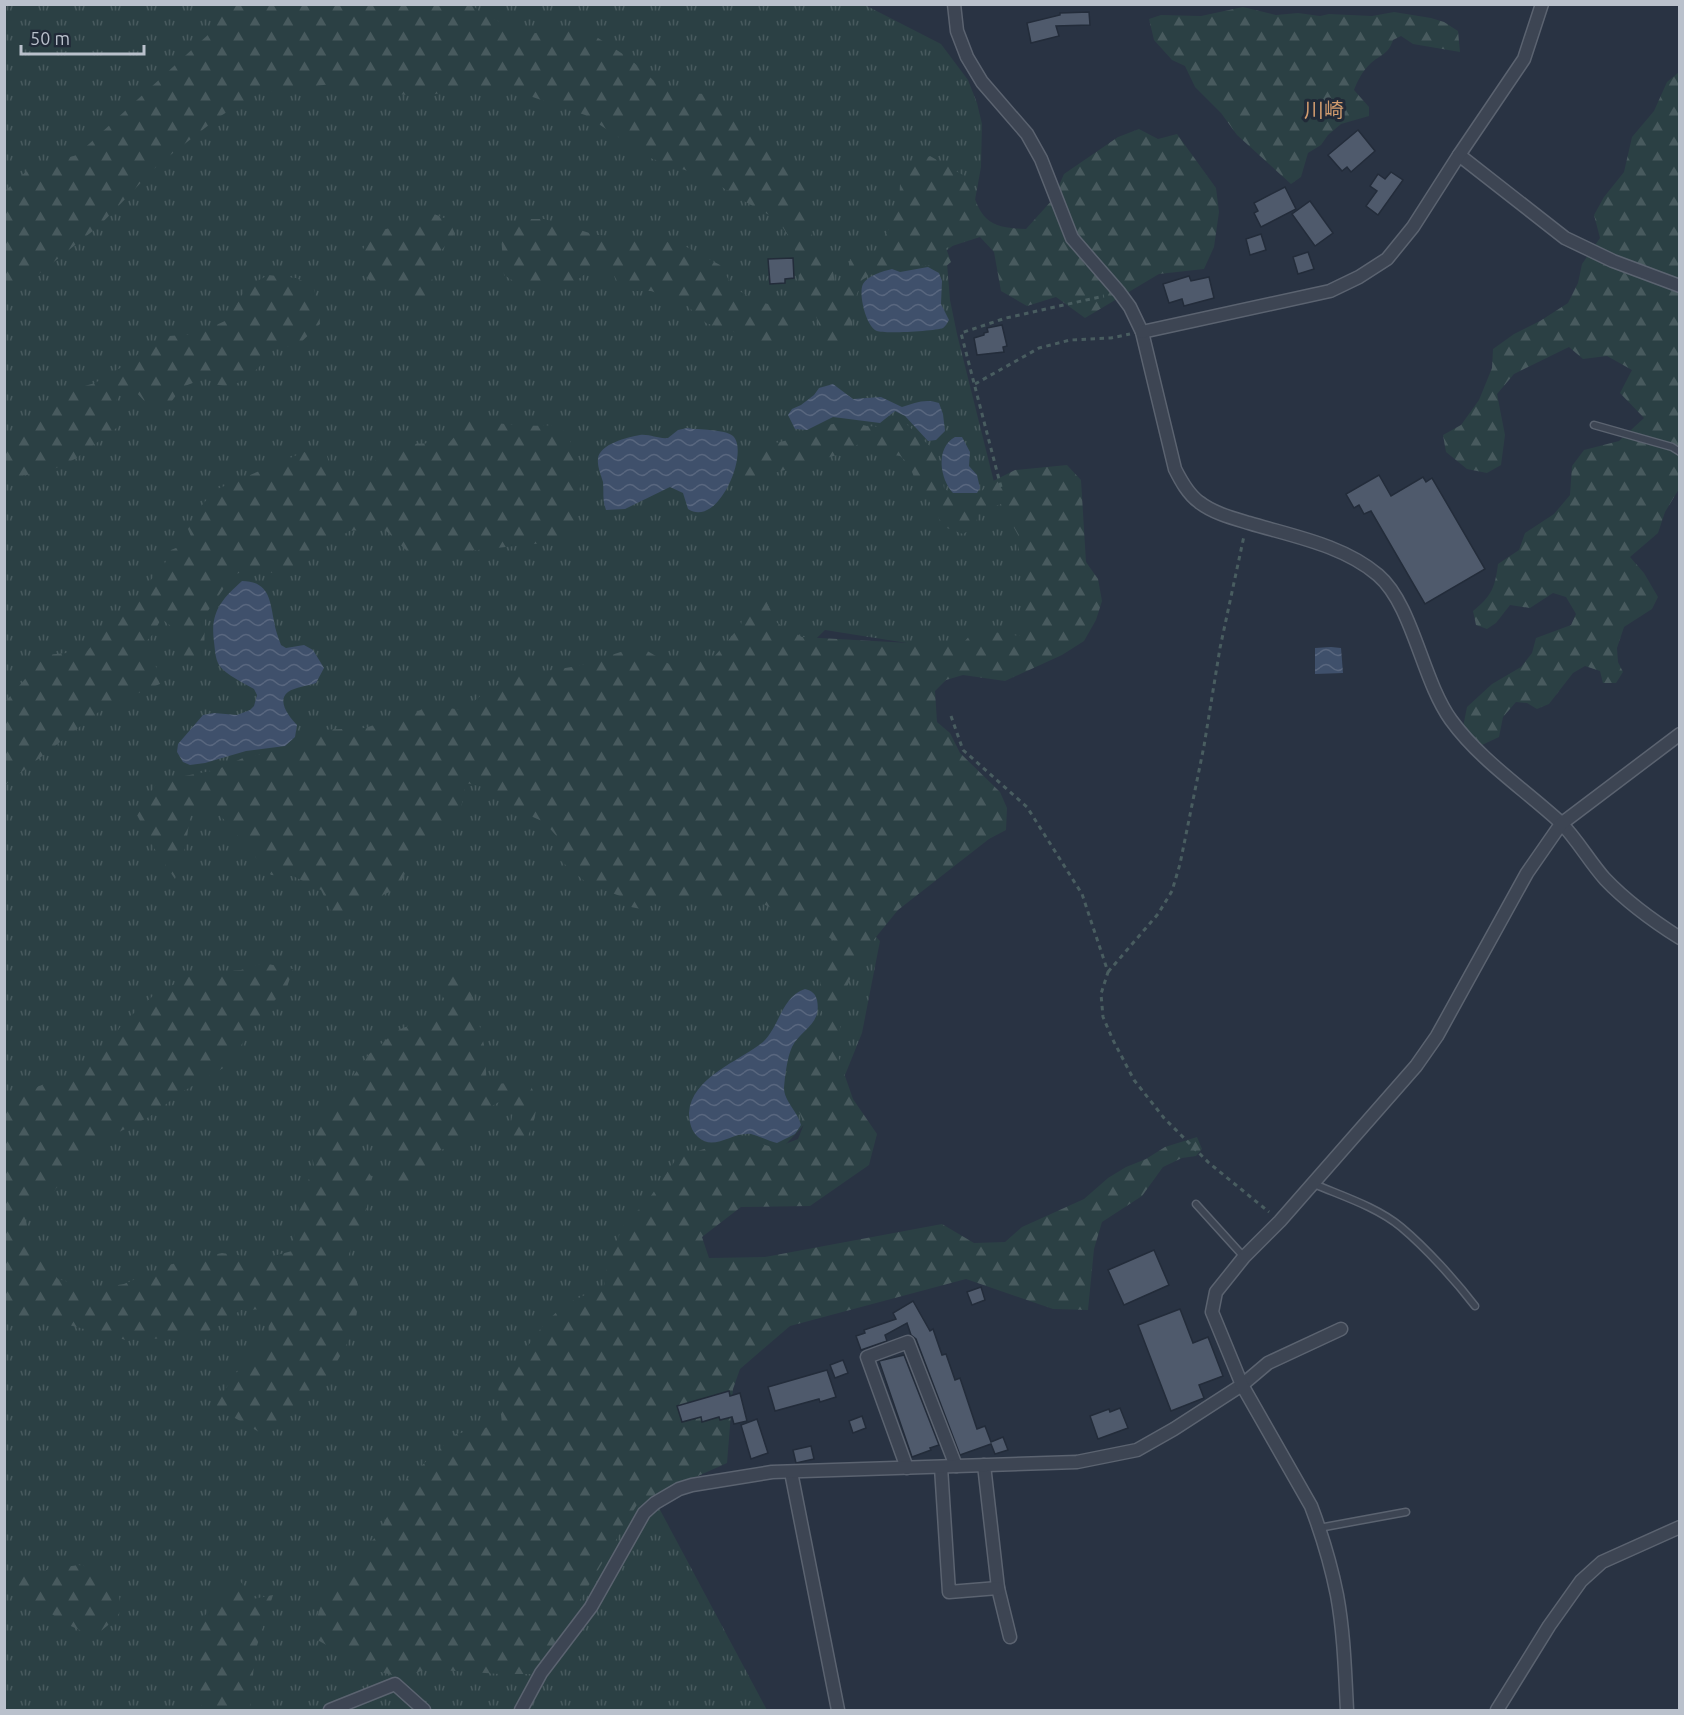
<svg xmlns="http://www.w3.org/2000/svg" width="1684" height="1715" font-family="Ubuntu,'Noto Sans JP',sans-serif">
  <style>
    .grass { fill: url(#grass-tufts) }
    .forest { fill: url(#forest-firs) }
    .water { fill: url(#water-waves) }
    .building { fill: #4f5a6c; stroke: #232c3a; stroke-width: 1.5 }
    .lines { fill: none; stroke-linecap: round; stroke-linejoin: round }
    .service-casing { stroke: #5b6370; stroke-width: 9 }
    .minor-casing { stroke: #5b6370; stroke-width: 15 }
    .path { stroke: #495d60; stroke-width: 3; stroke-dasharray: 4.5 4.5; stroke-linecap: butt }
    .service { stroke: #3d4553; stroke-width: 6 }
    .minor { stroke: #3d4553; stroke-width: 12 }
    .labels { text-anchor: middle; stroke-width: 6; stroke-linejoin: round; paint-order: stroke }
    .quarter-label { font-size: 20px; fill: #d39d6f; stroke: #212a38 }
  </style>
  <defs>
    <pattern id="grass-tufts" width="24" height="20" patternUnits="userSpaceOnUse" patternTransform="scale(1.5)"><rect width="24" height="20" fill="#2b4044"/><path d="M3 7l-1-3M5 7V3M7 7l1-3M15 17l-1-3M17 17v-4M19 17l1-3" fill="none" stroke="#485a5e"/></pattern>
    <pattern id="forest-firs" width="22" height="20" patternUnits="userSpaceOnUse" patternTransform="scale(1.5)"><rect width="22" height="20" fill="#2b4044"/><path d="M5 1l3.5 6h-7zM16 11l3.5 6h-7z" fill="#485a5e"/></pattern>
    <pattern id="water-waves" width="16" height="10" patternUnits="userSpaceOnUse" patternTransform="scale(1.5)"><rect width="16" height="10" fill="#3f506b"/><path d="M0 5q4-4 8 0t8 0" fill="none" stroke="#59677f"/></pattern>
  </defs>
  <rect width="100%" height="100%" fill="#293343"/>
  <path class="grass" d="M863,4L941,44L968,80L977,103L982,124L981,167L969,233L946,251L950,300L957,334L997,494L1024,483V640L945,649L825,630L698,754L880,941L862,1033L841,1085L582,1364L767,1710H5V5Z"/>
  <g class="forest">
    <path d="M207,5H473L480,13L528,34L581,27L629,58L653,80L682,93L708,94L738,113L753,134L796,164L807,173L810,190L808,208L809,231L822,250L830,254L835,283L848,276L850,259L874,253L889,229L899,206L900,184L914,163L930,156L968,178C980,216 983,228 1026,229L1053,199L1064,174L1118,137L1139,129L1158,139L1177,134L1216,188L1219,212L1214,247L1204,269L1159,274L1085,318L1056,297L1027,306L1001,291L994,252L980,237L946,248L951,262L944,268L934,265L919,266L905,271L885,266L862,280L851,311L853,335L850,341L830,348L821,331L815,313L799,322L776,348L760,350L752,338L706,323L683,302L651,291H622L613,273L595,266L571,285H520L504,275L501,235L523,219H544L596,235L639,238L681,244L720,265L733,287L756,301L776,306L794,297L801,270L793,244L778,220L742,200L708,178L650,158L585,115L518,92L472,87L420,97L332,84L257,93L219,117L159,164L99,226L31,280L5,295V191L30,168L77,155L210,33L212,7Z"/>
    <path d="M1243,7L1276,15L1298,13L1320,16L1329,14L1372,16L1394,12L1431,18L1444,22L1458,31L1460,52L1413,44L1401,36L1393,40C1388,55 1381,54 1370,64C1362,72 1358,80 1354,90L1369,107V116L1341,124L1328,135L1321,145L1308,153L1301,177L1291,184L1237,135L1221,113L1195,87L1185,66L1172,60L1154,40L1149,19L1161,15L1201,16Z"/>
    <path d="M1679,72V489L1665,512L1658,533L1630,557L1644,573L1658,597L1652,609L1624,627L1617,648L1618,662L1623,672L1616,683H1603L1600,671L1585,666L1573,673L1549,704L1537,709L1527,703L1516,702L1503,717L1499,737L1482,745L1463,727L1467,707L1492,684L1521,667L1532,653L1536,638L1571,625L1576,614L1566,597L1553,593L1530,608L1510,605L1496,623L1487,629L1476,625L1473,611C1492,596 1495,587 1498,564L1519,550L1525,533L1554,514L1570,495L1572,466L1584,450L1619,441L1644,418L1620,393L1632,370L1607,356L1583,359L1569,347L1514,374L1497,394L1505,435L1501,465L1487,473L1467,469L1446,452L1443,435L1461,425L1479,400L1492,368L1493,349L1514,334L1540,321L1568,303L1578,283L1582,264L1600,238L1594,215L1604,197L1624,172L1632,137L1654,111L1667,82Z"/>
    <path d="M434,214L449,220L455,234L429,265L435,292L424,302L405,301L398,284L374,285L361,271L362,252L370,233L402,225Z"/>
    <path d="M268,275L296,278L313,286L319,309L320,324L297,346L273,348C263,365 242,390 219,385C215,385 210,380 206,378L182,387L169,405L149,406L135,391L119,390L115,406L119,426L75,459L50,471L9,478L5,483V441L13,438L27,425L39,404L71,390L95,383L132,361L147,344L169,336L197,334L227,320L247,287Z"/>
    <path d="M899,417L938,454L944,488L956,499L975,498L991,482L1015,470L1067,465L1081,480L1086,562L1098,579L1102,601L1096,620L1084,641L1062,655L1005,681L963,675L946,680L935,691L937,722L950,733L960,753L1000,792L1007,808L1006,830L989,839L898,910L859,958L844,994L837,1053L853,1099L877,1134L869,1165L810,1206L741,1207L702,1237L709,1258L765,1257L942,1224L974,1243L1005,1242L1022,1227L1084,1199L1108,1178L1126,1167L1146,1159L1165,1147L1197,1137L1202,1149L1196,1156L1182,1158L1163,1167L1142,1196L1102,1222L1094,1249L1088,1310L1053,1309L966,1279L790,1326L740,1369L733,1389L727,1463L638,1503L536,1674H500L426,1669L403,1678L370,1669L312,1637L322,1600L378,1534L406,1480L456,1434L502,1424L498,1386L544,1324L564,1305L604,1286L608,1261L625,1222L646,1203L677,1158L740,1137L775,1148L798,1139L804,1124L797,1106L788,1092L793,1056L823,1016C815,981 822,975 838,944L819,930L759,902L742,900L721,903L703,898L679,904L659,898L646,910L631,907L620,896L588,884L561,861V841L544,822L504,804L483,787L466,783L460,813L445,835L415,852L398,888L355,908L339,927L321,890L293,876L271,875C251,853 233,828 212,807L190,815L186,845L175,879L154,848L137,815L158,781L216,770L243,758L275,751L300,748L319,730L365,728L433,706L463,710L484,693L514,676L578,666L639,646L671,665L714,657L741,625L745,600L764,597L777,623L802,637L909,643L965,641L975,629L1020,636L1023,617L1018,535L1001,504L979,511L975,527L963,534L947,528L939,519L929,501L920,493L909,464L900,456L877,452L859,444L837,455L757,478L746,488L738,477L744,457L751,449L805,436L828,425L847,421L867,426L883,427Z"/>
    <path d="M471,418C501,425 527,427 557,425L569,436L581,481L571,540L469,551L408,552L383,528L349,531L311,557L300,575L250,571L234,574L205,615L204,658L184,661C182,641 180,630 161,619L153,634L142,646L155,663L160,684L105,707L5,785V702L46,655L87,651L129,606L165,563L171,550L193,541L188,529L197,511L215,490L304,452L327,456L334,481L351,484L368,466L398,444L449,443Z"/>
    <path d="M263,963L293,969L287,987L255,1022L230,1064L182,1092L149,1117L95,1144L52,1193L23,1209L30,1239L58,1279L94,1289L124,1284L168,1265L222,1253L262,1259L292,1251L299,1204L314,1166L310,1145L321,1121L369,1054L398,1030L439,1014L449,1005L437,989L443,978L456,969L468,976L484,1045L487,1085C500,1083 514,1083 527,1079C544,1106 534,1124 521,1150C509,1139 509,1128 513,1113L504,1099L492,1106L470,1137L439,1151L419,1185L393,1181L394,1153L382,1135L362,1138L359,1156L371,1176L367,1208L349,1254L360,1292L354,1331L324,1385L290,1412L259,1432L228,1414L209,1415L235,1374L269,1340L268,1309L241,1310L206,1333L169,1338L126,1340L69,1325L18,1317L5,1322L4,1107L27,1092L48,1082L83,1074L105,1049L123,1023L154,995L194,974L241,970Z"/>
    <path d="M79,1565C114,1571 122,1580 119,1616L101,1631H82L64,1623L37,1603L5,1587V1573L25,1576L50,1569Z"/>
    <path d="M238,1578L253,1599L273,1595L255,1652L250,1710H206L194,1698L199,1627L214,1599Z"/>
  </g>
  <g class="water">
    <path d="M928,267L939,273L942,281L941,304L949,320C947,323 946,326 943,328C936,331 884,334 877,331C866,327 858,293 863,284C867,276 883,271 892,269L900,272Z"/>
    <path d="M833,384L853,399L881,397L902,407C914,403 926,398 939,403L943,414L945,431L936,440L928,441L905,416L895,411L880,423L833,417L807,430L795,429L788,415L792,409L801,405L814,395L819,388Z"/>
    <path d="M687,428C698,430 725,429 733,436C750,452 718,529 688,509L683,493L670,487L625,509L606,510C602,500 604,491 603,482C601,475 597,466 598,459C599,444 628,437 640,435C650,434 658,439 668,438L678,430Z"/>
    <path d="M955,437H962L970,452L969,466L977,475L980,488L977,493H953C940,479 935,448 955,437Z"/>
    <path d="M242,581C269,581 270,600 274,621C275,629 278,637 281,645L286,648L304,645L313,650L324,668L316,683C308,686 295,687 288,692C276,701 290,718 297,725L295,737L285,746L246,751L205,763L190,765L183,762L177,752L178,744L203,715L214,713L237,715L250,710L254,706L257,695L254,689C244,683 226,675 219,665C215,658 215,649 214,642C210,612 221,600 242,581Z"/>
    <path d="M1331,647L1341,648L1343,673L1315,674V648Z"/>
    <path d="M805,989C812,991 815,993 817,1000C822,1025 801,1029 792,1047C787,1058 785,1076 784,1088C784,1101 798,1112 801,1125L795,1134L777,1143C769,1141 759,1136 751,1134C733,1131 714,1152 698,1137C691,1131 689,1121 689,1113C691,1077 740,1061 763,1042C780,1026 781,997 805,989Z"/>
  </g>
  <g class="building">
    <path d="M1089,12L1090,25L1056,26L1059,36L1031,43L1027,23L1060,15V13Z"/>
    <path d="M1358,130L1375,151L1351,172L1347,167L1342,171L1328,155Z"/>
    <path d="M1391,172L1403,180L1378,215L1366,206L1377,191L1370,186L1378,174L1385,179Z"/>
    <path d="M1285,187L1296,209L1261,227L1254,213L1258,211L1254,203Z"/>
    <path d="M1310,201L1333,233L1315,246L1292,214Z"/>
    <path d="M1261,234L1266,250L1250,255L1246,239Z"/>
    <path d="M1308,252L1314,269L1298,274L1293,257Z"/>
    <path d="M793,258L794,278L785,279V283L770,284L768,259Z"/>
    <path d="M1189,276L1191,281L1209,277L1214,298L1184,306L1182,299L1169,303L1163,284Z"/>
    <path d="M1002,325L1007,346L1003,347L1004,352L977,355L974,338L984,335V333L988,332L987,328Z"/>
    <path d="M1379,475L1391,496L1423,477L1426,482L1432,478L1485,569L1425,604L1371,511L1364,514L1359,505L1354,508L1346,494Z"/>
    <path d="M1154,1250L1169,1285L1124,1305L1108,1270Z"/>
    <path d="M981,1287L985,1300L972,1305L967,1292Z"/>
    <path d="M913,1301L930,1331L933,1329L942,1355L946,1354L955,1380L960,1378L977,1429L985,1426L991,1442L1003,1437L1008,1450L995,1454L991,1444L960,1455L916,1339L911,1335L907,1323L885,1335L887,1341L861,1350L856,1336L865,1333L864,1330L896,1319L893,1313Z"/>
    <path d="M1180,1309L1193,1343L1208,1337L1223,1376L1199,1385L1204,1398L1171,1411L1138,1325Z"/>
    <path d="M904,1355L939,1445L930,1448L931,1450L912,1457L879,1361Z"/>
    <path d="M843,1360L848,1373L835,1378L830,1365Z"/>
    <path d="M827,1370L836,1397L820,1402L819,1399L775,1411L768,1387Z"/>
    <path d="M729,1391L730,1396L740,1393L747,1421L734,1424L732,1417L720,1420L719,1417L702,1422L701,1417L682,1422L677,1406Z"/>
    <path d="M1120,1408L1128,1428L1098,1439L1090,1416L1109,1409L1110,1412Z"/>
    <path d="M862,1416L866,1428L853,1433L849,1421Z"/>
    <path d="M757,1419L768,1453L751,1459L741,1425Z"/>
    <path d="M811,1446L814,1459L796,1463L793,1450Z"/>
  </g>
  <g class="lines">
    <defs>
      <g id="service">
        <path d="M1594,425L1672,447L1680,452"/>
        <path d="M1314,1184C1342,1196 1377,1207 1401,1227C1426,1248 1455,1280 1475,1306"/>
        <path d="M1196,1204L1244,1257"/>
        <path d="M1319,1528L1406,1512"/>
      </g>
      <g id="minor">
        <path d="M954,4L957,31L967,57L982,82L1027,134L1041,159L1072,238L1119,292L1130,307L1142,332L1175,469C1181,481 1188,494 1199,502C1213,513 1232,518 1249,523C1292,536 1343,545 1378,575C1413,605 1422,680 1451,720C1480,760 1524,789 1560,822C1577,839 1589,861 1605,879C1627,902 1653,921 1680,938"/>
        <path d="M1459,155L1565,238L1613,261L1680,286"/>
        <path d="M1142,332L1330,291L1359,277L1387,259L1413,227L1459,155L1524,59L1542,4"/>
        <path d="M984,1465L998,1588L1010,1637"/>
        <path d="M941,1467L949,1592L998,1588"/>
        <path d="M907,1468L867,1357L908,1342L956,1466"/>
        <path d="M791,1472L838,1710"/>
        <path d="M330,1710L395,1684L424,1710"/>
        <path d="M521,1710L541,1673L591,1607L644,1513L655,1503L679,1489L692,1485L772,1472L1077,1462L1137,1450L1174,1429L1242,1385L1268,1363L1341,1329"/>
        <path d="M1347,1710C1345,1672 1344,1633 1337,1595C1331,1565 1322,1535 1311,1506L1242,1385L1212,1312L1216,1292L1244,1257L1280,1221L1416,1066L1437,1036L1527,873L1561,824L1680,734"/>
        <path d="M1497,1710L1549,1626L1581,1581L1602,1562L1680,1527"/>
      </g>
    </defs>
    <use href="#service" class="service-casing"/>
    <use href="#minor" class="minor-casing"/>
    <g class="path">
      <path d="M975,384L1039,348L1070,340L1111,338L1130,334"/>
      <path d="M1001,487L961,333L1006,318L1104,296"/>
      <path d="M951,716L963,750L1027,807L1082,894L1108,972L1101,994L1103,1017L1113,1040L1134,1080L1164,1118L1209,1163L1269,1212"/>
      <path d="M1108,972L1158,914L1172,891L1180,864L1204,746L1220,648L1244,536"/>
    </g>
    <use href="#service" class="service"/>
    <use href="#minor" class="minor"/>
  </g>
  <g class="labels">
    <g class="quarter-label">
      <text x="1324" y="117">川崎</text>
    </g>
  </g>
  <rect width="1684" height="1715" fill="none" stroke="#bac1cc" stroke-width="12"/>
  <path d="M21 45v9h123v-9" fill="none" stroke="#bac1cc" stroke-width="3"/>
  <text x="30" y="45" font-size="18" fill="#bac1cc" stroke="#212a38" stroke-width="4.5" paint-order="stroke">50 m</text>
</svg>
